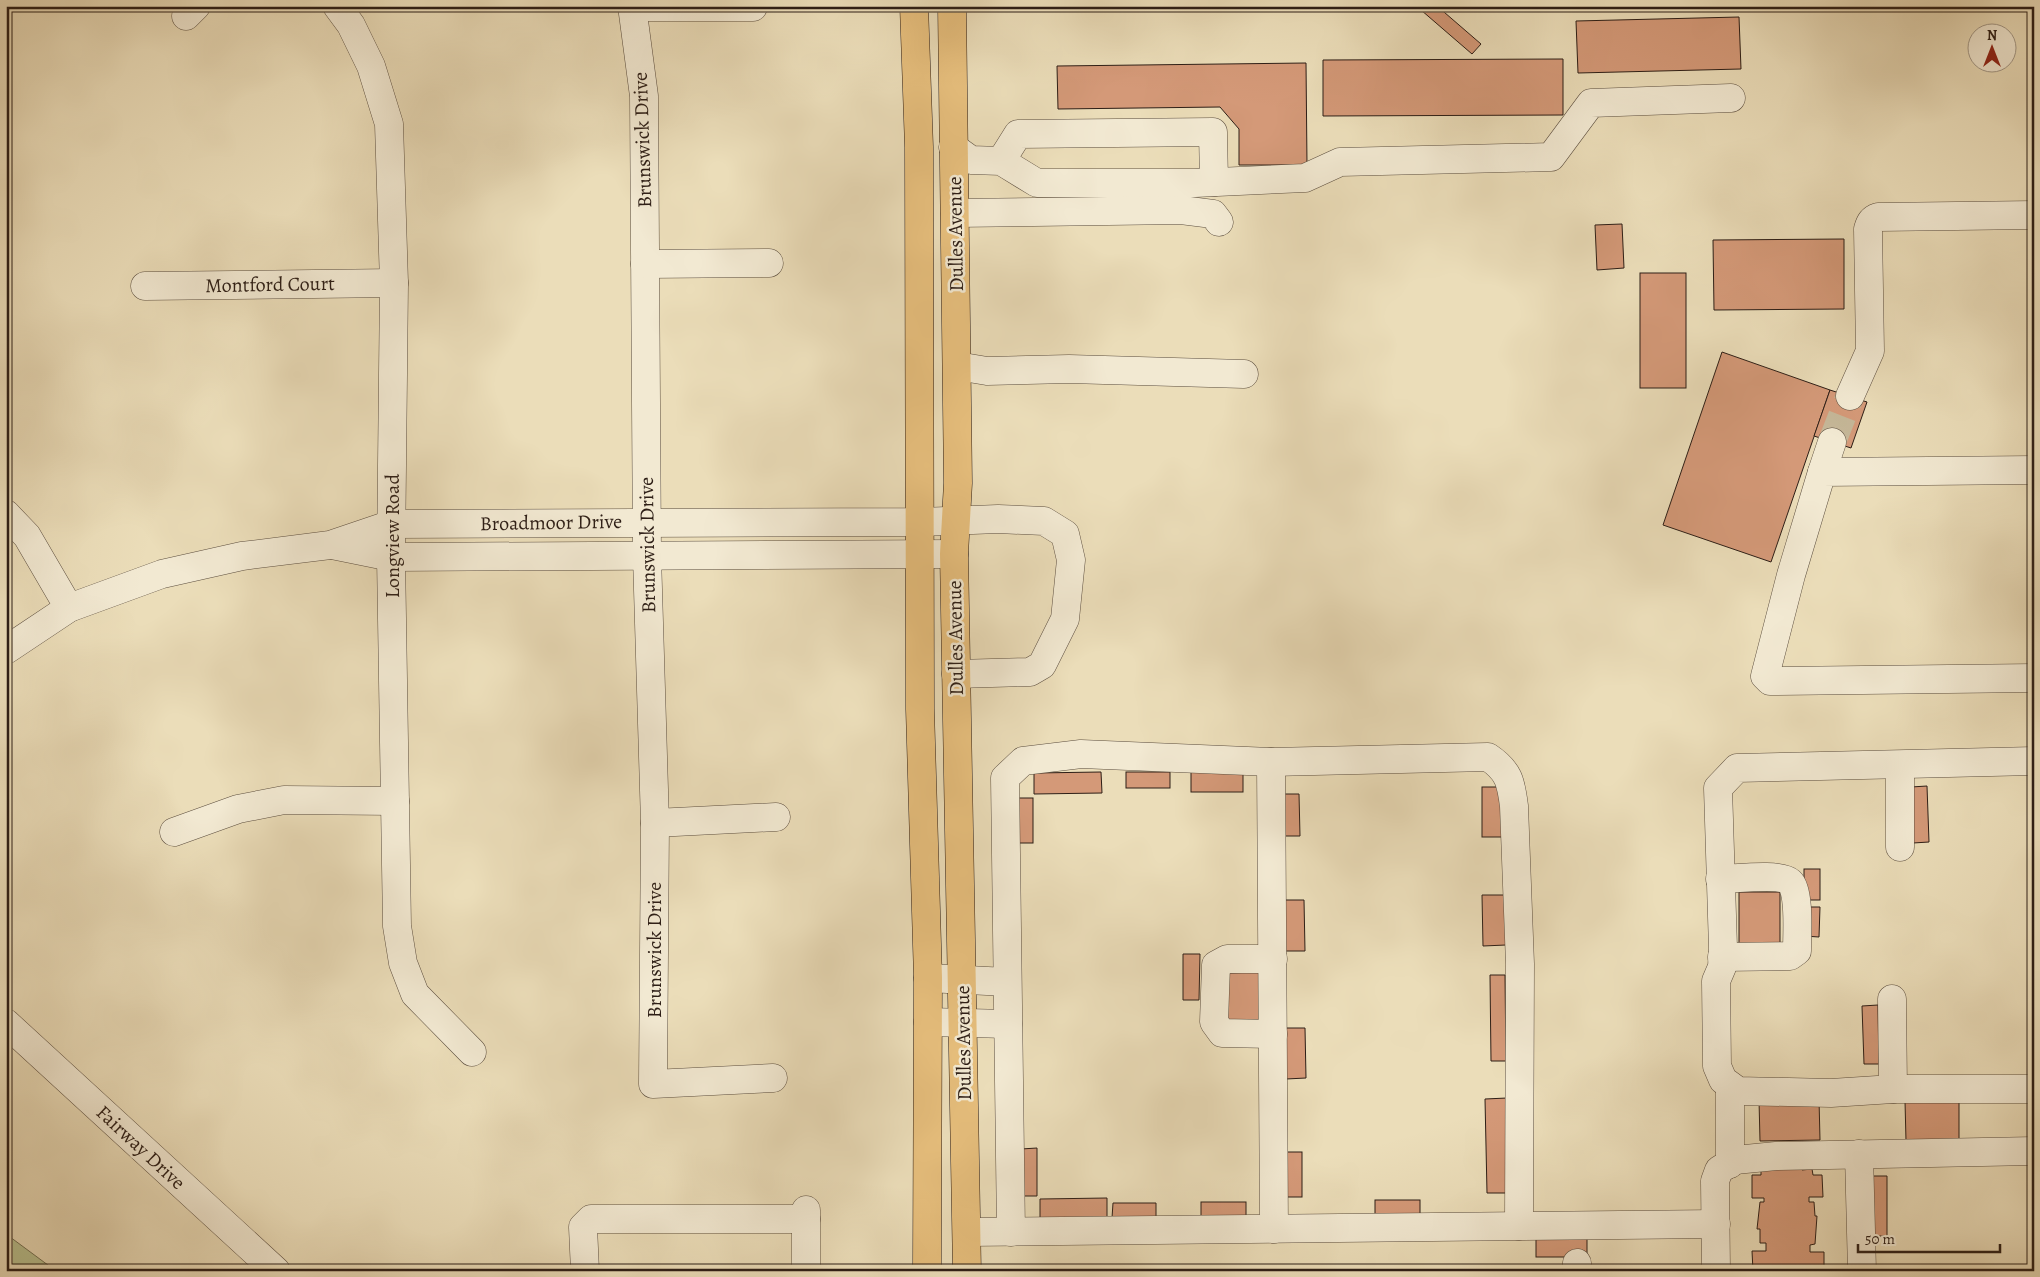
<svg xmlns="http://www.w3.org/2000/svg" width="2040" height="1277" font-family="Alegreya,serif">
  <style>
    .green { fill: #b8c08f; stroke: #726f52 }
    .building { fill: #d49978; stroke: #2d1e16 }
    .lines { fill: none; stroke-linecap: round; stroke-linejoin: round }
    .minor-tunnel { stroke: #c5b798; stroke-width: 28; stroke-dasharray: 28 14; stroke-linecap: butt }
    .minor-casing { stroke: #5c4e3f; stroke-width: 29 }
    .major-casing { stroke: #2d1e16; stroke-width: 29 }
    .minor { stroke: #f2e9d2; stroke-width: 28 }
    .major { stroke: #e6be7c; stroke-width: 28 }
    .labels { text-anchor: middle; stroke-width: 5; stroke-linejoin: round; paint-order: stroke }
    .street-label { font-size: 20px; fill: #2d1e16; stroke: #f2e9d2 }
  </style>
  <rect width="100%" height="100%" fill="#ebddb9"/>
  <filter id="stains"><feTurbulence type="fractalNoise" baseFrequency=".004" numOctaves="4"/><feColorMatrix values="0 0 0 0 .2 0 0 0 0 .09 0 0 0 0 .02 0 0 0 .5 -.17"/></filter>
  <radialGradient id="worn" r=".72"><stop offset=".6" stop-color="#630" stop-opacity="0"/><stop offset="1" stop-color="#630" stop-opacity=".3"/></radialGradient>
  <path class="green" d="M6,1234L56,1271H6Z"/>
  <g class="building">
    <path d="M1424,6H1437L1481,44L1472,54L1421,10Z"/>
    <path d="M1739,17L1741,69L1578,73L1576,21Z"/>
    <path d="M1563,59V115L1323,116V60Z"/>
    <path d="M1306,63L1307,165H1239V129L1220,107L1058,109L1057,66Z"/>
    <path d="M1622,224L1624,268L1597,270L1595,225Z"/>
    <path d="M1844,239V309L1714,310L1713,240Z"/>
    <rect x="1640" y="273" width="46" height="115"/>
    <path d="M1722,352L1830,390L1771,562L1663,525Z"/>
    <path d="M1830,390L1867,402L1851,448L1814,436Z"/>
    <rect x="1191" y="771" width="52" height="21"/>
    <path d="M1101,772L1102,793L1034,794V773Z"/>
    <rect x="1126" y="772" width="44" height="16"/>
    <path d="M1927,786L1929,842L1913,843L1911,787Z"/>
    <rect x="1482" y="787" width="22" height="50"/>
    <path d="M1283,794H1299L1300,836H1283Z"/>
    <rect x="1018" y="798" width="15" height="45"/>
    <rect x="1804" y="869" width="16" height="31"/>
    <path d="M1739,892H1780V945L1739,946Z"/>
    <path d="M1482,895H1505L1506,945L1483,946Z"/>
    <path d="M1284,900H1304L1305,951H1284Z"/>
    <path d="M1804,907H1820L1819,937L1804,936Z"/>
    <path d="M1183,954H1200L1199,1000H1183Z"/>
    <path d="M1262,972L1263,1023L1223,1024L1222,973Z"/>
    <path d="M1490,975H1505L1506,1061H1491Z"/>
    <path d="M1878,1005L1879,1064H1864L1862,1006Z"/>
    <path d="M1284,1028H1305L1306,1078L1286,1079Z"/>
    <path d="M1507,1098L1508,1193H1487L1485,1099Z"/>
    <path d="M1819,1099L1820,1140L1760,1141L1759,1100Z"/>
    <path d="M1959,1100V1141H1906L1905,1101Z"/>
    <path d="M1037,1148V1196H1022L1021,1149Z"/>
    <rect x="1287" y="1152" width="15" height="45"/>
    <path d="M1802,1166V1170L1812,1169L1813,1175H1822L1823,1197H1809V1202H1814L1815,1216H1817L1815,1244L1810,1245V1252H1824V1271H1753L1752,1251H1766V1243H1760V1229H1757L1760,1202H1764V1198H1752V1175H1761V1170Z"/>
    <path d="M1871,1176H1887V1236H1872Z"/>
    <path d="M1107,1198V1218L1040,1219V1199Z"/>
    <rect x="1375" y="1200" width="45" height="16"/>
    <rect x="1201" y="1202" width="45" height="16"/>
    <path d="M1113,1203H1156V1219L1112,1218Z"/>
    <rect x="1536" y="1234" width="51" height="23"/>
  </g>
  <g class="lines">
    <path class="minor-tunnel" d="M1832,442L1850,396"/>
    <defs>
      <g id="minor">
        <path d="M337,6L351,25L371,66L389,124L394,283L391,557L397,926L403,963L415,994L472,1052"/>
        <path d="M632,6L644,96L647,556L655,823L653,1084L773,1078"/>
        <path d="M632,7H753"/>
        <path d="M186,16L196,6"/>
        <path d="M953,147L971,160L1001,161L1037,183H1195L1305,178L1340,162L1551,157L1591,103L1731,98"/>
        <path d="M1001,161L1018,134L1213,132L1214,182"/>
        <path d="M955,213L1181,210L1213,214L1219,222"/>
        <path d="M645,264L769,263"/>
        <path d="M145,286L394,283"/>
        <path d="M957,366L987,371L1069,369L1244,374"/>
        <path d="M1850,396L1870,351L1868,229C1870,222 1872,219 1878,217L2034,215"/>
        <path d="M2034,470L1822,472L1791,575L1765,676L1770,681L2034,678"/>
        <path d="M1822,472L1832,442"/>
        <path d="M6,514L27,536L69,608"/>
        <path d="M332,545L391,557L954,554"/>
        <path d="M6,650L69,608L162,574L242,556L330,545L392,524L921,522L998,519L1044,521L1065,534L1071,560L1065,619L1042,665L1030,672L956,674"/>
        <path d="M2034,761L1737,768L1718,788L1723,948L1722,967L1716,981L1717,1066L1723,1080L1738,1091L1831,1093L1893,1089H2034"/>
        <path d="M1271,762L1274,1229"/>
        <path d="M655,823L776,817"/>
        <path d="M174,832L238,809L284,800L395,801"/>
        <path d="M1900,847V765"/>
        <path d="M1720,879C1734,879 1780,873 1790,882C1800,891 1797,936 1797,951L1790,956L1722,957"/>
        <path d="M1273,959H1227L1216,965L1214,1022L1222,1033L1273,1034"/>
        <path d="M928,978L1007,982"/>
        <path d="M1892,999L1893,1089"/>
        <path d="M928,1022L1008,1024"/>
        <path d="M6,1023L276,1271"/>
        <path d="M1730,1086V1164"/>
        <path d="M1859,1154L1862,1271"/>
        <path d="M806,1210V1271"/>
        <path d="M967,1232L1716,1224"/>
        <path d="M1011,1232L1005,778L1023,761L1081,754L1271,762L1488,757C1509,771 1511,782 1514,806L1520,964L1519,1226"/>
        <path d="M585,1271L583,1227L591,1219H806"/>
        <path d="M1576,1271L1577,1263"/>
        <path d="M1716,1271L1715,1181L1719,1170L1735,1160L1776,1156L2034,1151"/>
      </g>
      <g id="major">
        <path d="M914,6L919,147L920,709L928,978L927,1271"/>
        <path d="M952,6L958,483L954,554L967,1271"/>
      </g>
    </defs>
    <use href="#minor" class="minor-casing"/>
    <use href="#major" class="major-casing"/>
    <use href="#minor" class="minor"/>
    <use href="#major" class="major"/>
  </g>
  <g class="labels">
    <g class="street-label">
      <text transform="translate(642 140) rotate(-92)" y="7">Brunswick Drive</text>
      <text transform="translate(955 234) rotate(-91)" y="7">Dulles Avenue</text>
      <text transform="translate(270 284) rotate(-1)" y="7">Montford Court</text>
      <text transform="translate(551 522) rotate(-1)" y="7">Broadmoor Drive</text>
      <text transform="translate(392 536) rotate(-90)" y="7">Longview Road</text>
      <text transform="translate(647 545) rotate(-91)" y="7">Brunswick Drive</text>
      <text transform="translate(955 638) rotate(-91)" y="7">Dulles Avenue</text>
      <text transform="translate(654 950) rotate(-90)" y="7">Brunswick Drive</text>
      <text transform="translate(963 1043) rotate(-91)" y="7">Dulles Avenue</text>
      <text transform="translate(141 1147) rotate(43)" y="7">Fairway Drive</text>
    </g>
  </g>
  <rect width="2040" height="1277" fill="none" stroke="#ebddb9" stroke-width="25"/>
  <rect x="8" y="8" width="2025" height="1262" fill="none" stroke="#2d1e16" stroke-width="2.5"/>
  <rect x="12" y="12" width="2015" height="1252" fill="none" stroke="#2d1e16"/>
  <g transform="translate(1992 48)"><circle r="24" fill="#f2e9d2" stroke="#a39887"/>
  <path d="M0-4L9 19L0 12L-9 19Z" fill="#8f2418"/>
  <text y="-8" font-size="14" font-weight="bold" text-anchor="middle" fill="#2d1e16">N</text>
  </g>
  <path d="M1858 1244v8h142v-8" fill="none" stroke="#2d1e16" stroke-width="2.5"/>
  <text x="1865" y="1244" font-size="15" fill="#2d1e16" stroke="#f2e9d2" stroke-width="4" paint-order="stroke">50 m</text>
  <rect width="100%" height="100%" filter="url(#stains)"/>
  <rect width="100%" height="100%" fill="url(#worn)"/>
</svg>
